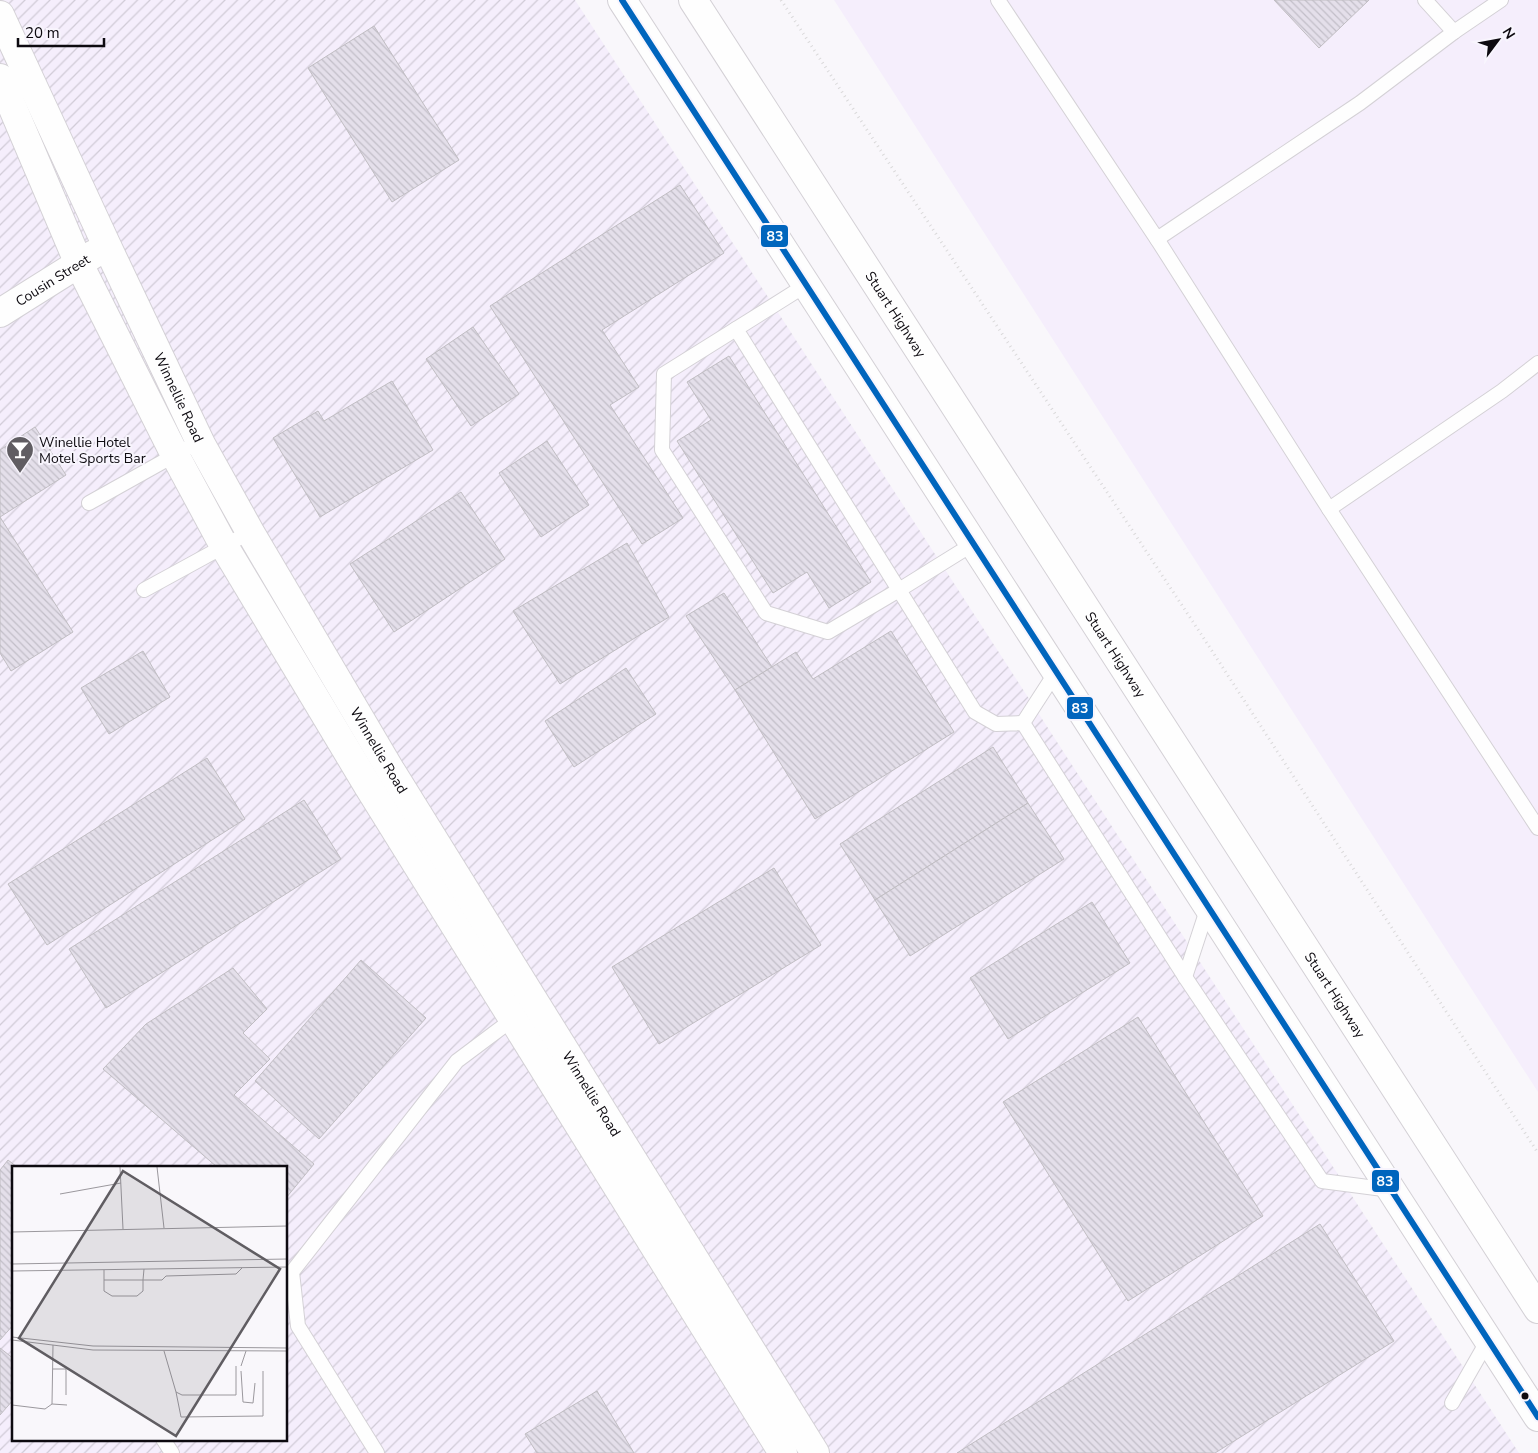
<svg xmlns="http://www.w3.org/2000/svg" width="1538" height="1453" font-family="'Nunito Sans',sans-serif">
  <style>
    .built { fill: #f5eefc }
    .industrial { fill: url(#industrial-furrows); fill-rule: evenodd }
    .building { fill: url(#building-back-hatch); stroke: #c0bdc2 }
    .lines { fill: none; stroke-linecap: round; stroke-linejoin: round }
    .lane-casing { stroke: #d4d1d6; stroke-width: 16 }
    .street-casing { stroke: #d4d1d6; stroke-width: 30 }
    .highway-casing { stroke: #d4d1d6; stroke-width: 30 }
    .path { stroke: #dad9da; stroke-width: 3; stroke-dasharray: 1 4; stroke-linecap: butt }
    .lane { stroke: #fefefe; stroke-width: 14 }
    .street { stroke: #fefefe; stroke-width: 28 }
    .highway { stroke: #fefefe; stroke-width: 28 }
    .bus-1-casing { stroke: #f8f5fd; stroke-width: 10 }
    .bus-1 { stroke: #0065bd; stroke-width: 6 }
    .bus-dot { fill: #0d0a10; stroke: #f8f5fd; stroke-width: 2 }
    .labels { text-anchor: middle; stroke-width: 4; stroke-linejoin: round; paint-order: stroke }
    .street-label { font-size: 14px; fill: #0d0a10; stroke: #f8f5fd }
    .poi-label { font-size: 14px; fill: #0d0a10; stroke: #f8f5fd; text-anchor: start }
    .inset-road { fill: none; stroke: #9b989d; stroke-width: 1 }
    .view { fill: #605d62; fill-opacity: 0.15; stroke: #605d62; stroke-width: 2.5 }
    .inset-edge { fill: none; stroke: #0d0a10; stroke-width: 2.5 }
    .line-badge { stroke: #f8f5fd; stroke-width: 2 }
    .badge-label { font-size: 14px; text-anchor: middle; font-weight: bold; fill: #fff }
  </style>
  <defs>
    <pattern id="industrial-furrows" width="10" height="10" patternUnits="userSpaceOnUse" patternTransform="scale(1.25)"><rect width="10" height="10" fill="#f5eefc"/><path d="M-1 1l2-2M0 10L10 0M9 11l2-2" fill="none" stroke="#d1cbd7"/></pattern>
    <pattern id="building-back-hatch" width="6" height="6" patternUnits="userSpaceOnUse" patternTransform="scale(1.25)"><rect width="6" height="6" fill="#e4dfea"/><path d="M-1 5l2 2M0 0l6 6M5-1l2 2" fill="none" stroke="#c2bec8"/></pattern>
  </defs>
  <rect width="100%" height="100%" fill="#f9f7fb"/>
  <path class="built" d="M834,0H1538V1092Z"/>
  <path class="industrial" d="M0,0H575L1519,1453H0ZM14,1167H286V1439H14Z"/>
  <g class="building">
    <path d="M1274,0H1369L1319,48Z"/>
    <path d="M374,26L459,160L392,202L308,68Z"/>
    <path d="M680,185L724,253L602,330L639,387L610,405L683,518L642,544L490,306Z"/>
    <path d="M473,327L519,394L471,426L426,359Z"/>
    <path d="M729,356L871,582L829,608L807,572L773,593L677,441L711,420L687,382Z"/>
    <path d="M392,381L433,450L320,517L273,438L318,411L324,421Z"/>
    <path d="M35,427L66,475L0,517V450Z"/>
    <path d="M547,441L589,505L541,537L499,473Z"/>
    <path d="M461,492L505,559L394,632L350,564Z"/>
    <path d="M0,517L73,632L11,671L0,653Z"/>
    <path d="M627,543L669,617L560,684L513,611Z"/>
    <path d="M724,593L772,667L735,690L686,616Z"/>
    <path d="M891,631L954,732L815,819L735,690L796,652L813,679Z"/>
    <path d="M143,651L170,697L109,734L81,688Z"/>
    <path d="M626,668L656,714L574,767L545,721Z"/>
    <path d="M993,747L1028,803L875,900L840,844Z"/>
    <path d="M207,758L245,819L47,945L8,884Z"/>
    <path d="M304,800L341,859L106,1008L69,949Z"/>
    <path d="M1028,803L1064,859L910,956L875,900Z"/>
    <path d="M774,868L821,945L659,1044L612,967Z"/>
    <path d="M1092,902L1130,963L1008,1039L970,978Z"/>
    <path d="M361,960L426,1018L319,1139L255,1081Z"/>
    <path d="M233,968L267,1009L243,1033L270,1059L234,1095L314,1164L286,1198V1167H217L103,1069L146,1024Z"/>
    <path d="M1138,1017L1263,1216L1128,1301L1003,1102Z"/>
    <path d="M8,1160L17,1167H14V1324L0,1340V1170Z"/>
    <path d="M1320,1224L1394,1341L1215,1453H957Z"/>
    <path d="M0,1348L14,1359V1399L0,1415Z"/>
    <path d="M597,1391L634,1453H537L525,1434Z"/>
  </g>
  <g class="lines">
    <defs>
      <g id="lane">
        <path d="M998,0L1157,239L1329,509L1538,828"/>
        <path d="M1425,0L1454,32"/>
        <path d="M1157,239L1360,103L1454,32L1501,0"/>
        <path d="M806,285L736,329L899,590L973,544"/>
        <path d="M736,329L664,374L662,450L766,613L828,632L899,590L975,712L996,724L1023,723L1185,977L1322,1181L1391,1190"/>
        <path d="M89,503L200,441"/>
        <path d="M1329,509L1502,391L1538,363"/>
        <path d="M144,590L250,532"/>
        <path d="M1023,723L1056,672"/>
        <path d="M1185,977L1208,907"/>
        <path d="M1452,1403L1488,1340"/>
        <path d="M163,1439L172,1453"/>
        <path d="M377,1453L298,1326L292,1272L457,1061L513,1019"/>
      </g>
      <g id="street">
        <path id="s1" d="M0,15L107,246L201,444L250,532L391,771L815,1453"/>
        <path d="M0,78L79,264L175,455L224,546L368,786L783,1453"/>
        <path id="s2" d="M0,313L94,254"/>
      </g>
      <g id="highway">
        <path d="M622,0L1538,1417"/>
        <path id="s3" d="M693,0L1538,1309"/>
      </g>
    </defs>
    <use href="#lane" class="lane-casing"/>
    <use href="#street" class="street-casing"/>
    <use href="#highway" class="highway-casing"/>
    <path class="path" d="M781,0L1201,634L1538,1153"/>
    <use href="#lane" class="lane"/>
    <use href="#street" class="street"/>
    <use href="#highway" class="highway"/>
    <defs>
      <path id="bus-1" d="M622,0L1538,1417"/>
    </defs>
    <use href="#bus-1" class="bus-1-casing"/>
    <use href="#bus-1" class="bus-1"/>
  </g>
  <defs>
    <symbol id="bar-pin" viewBox="-11 -11 22 30"><path d="M0 17L-7.5 6A9.5 9.5 0 1 1 7.5 6Z" fill="#605d62" stroke="#f8f5fd"/><path d="M-6-5H6L.8 .8V4.5H3.5V6h-7V4.5H-.8V.8Z" fill="#fff"/></symbol>
  </defs>
  <g fill-rule="evenodd">
    <use href="#bar-pin" x="4" y="434" width="32" height="43"/>
  </g>
  <circle class="bus-dot" cx="1525" cy="1396" r="4.5"/>
  <g class="labels">
    <g class="street-label">
      <text dy="5" stroke="none"><textPath href="#s2" startOffset="62">Cousin Street</textPath></text>
      <text dy="5" stroke="none"><textPath href="#s3" startOffset="374">Stuart Highway</textPath></text>
      <text dy="5" stroke="none"><textPath href="#s1" startOffset="422">Winnellie Road</textPath></text>
      <text dy="5" stroke="none"><textPath href="#s3" startOffset="779">Stuart Highway</textPath></text>
      <text dy="5" stroke="none"><textPath href="#s1" startOffset="828">Winnellie Road</textPath></text>
      <text dy="5" stroke="none"><textPath href="#s3" startOffset="1184">Stuart Highway</textPath></text>
      <text dy="5" stroke="none"><textPath href="#s1" startOffset="1232">Winnellie Road</textPath></text>
    </g>
    <g class="poi-label">
      <text x="39" y="447">Winellie Hotel<tspan x="39" dy="16">Motel Sports Bar</tspan></text>
    </g>
  </g>
  <g transform="translate(12 1166)">
    <rect width="275" height="275" fill="#f9f7fb"/>
    <path class="inset-road" d="M108,1L111,63M145,1L152,62M48,28L109,17M0,66L275,60M0,98L275,93M92,104V114H131L132,103M0,105L275,101M92,114V125L100,130H125L131,125V114H150L154,110L224,108L230,102M0,171L81,180L275,182M0,174L81,184L275,185M152,185L164,226L170,229H224V200M229,200L234,185M41,203H54V229M229,205L231,236L241,237L243,217M164,226L169,251L251,250V205M40,238L55,239M0,239L33,243L40,238L41,179"/>
    <path class="view" d="M111,5L268,103L164,270L7,172Z"/>
    <rect width="275" height="275" class="inset-edge"/>
  </g>
  <g class="line-badge">
    <rect x="760" y="224" width="29" height="24" rx="5" fill="#0065bd"/>
    <rect x="1066" y="696" width="28" height="24" rx="5" fill="#0065bd"/>
    <rect x="1371" y="1169" width="29" height="24" rx="5" fill="#0065bd"/>
  </g>
  <g class="badge-label">
    <text x="775" y="241">83</text>
    <text x="1080" y="713">83</text>
    <text x="1385" y="1186">83</text>
  </g>
  <g transform="translate(1498 40) rotate(58)" stroke="#f8f5fd" stroke-width="4" paint-order="stroke">
  <path d="M0-4L9 19L0 12L-9 19Z" fill="#0d0a10"/>
  <text y="-8" font-size="14" font-weight="bold" text-anchor="middle" fill="#0d0a10">N</text>
  </g>
  <path d="M18 38v8h86v-8" fill="none" stroke="#0d0a10" stroke-width="2.5"/>
  <text x="25" y="38" font-size="15" fill="#0d0a10" stroke="#f8f5fd" stroke-width="4" paint-order="stroke">20 m</text>
</svg>
